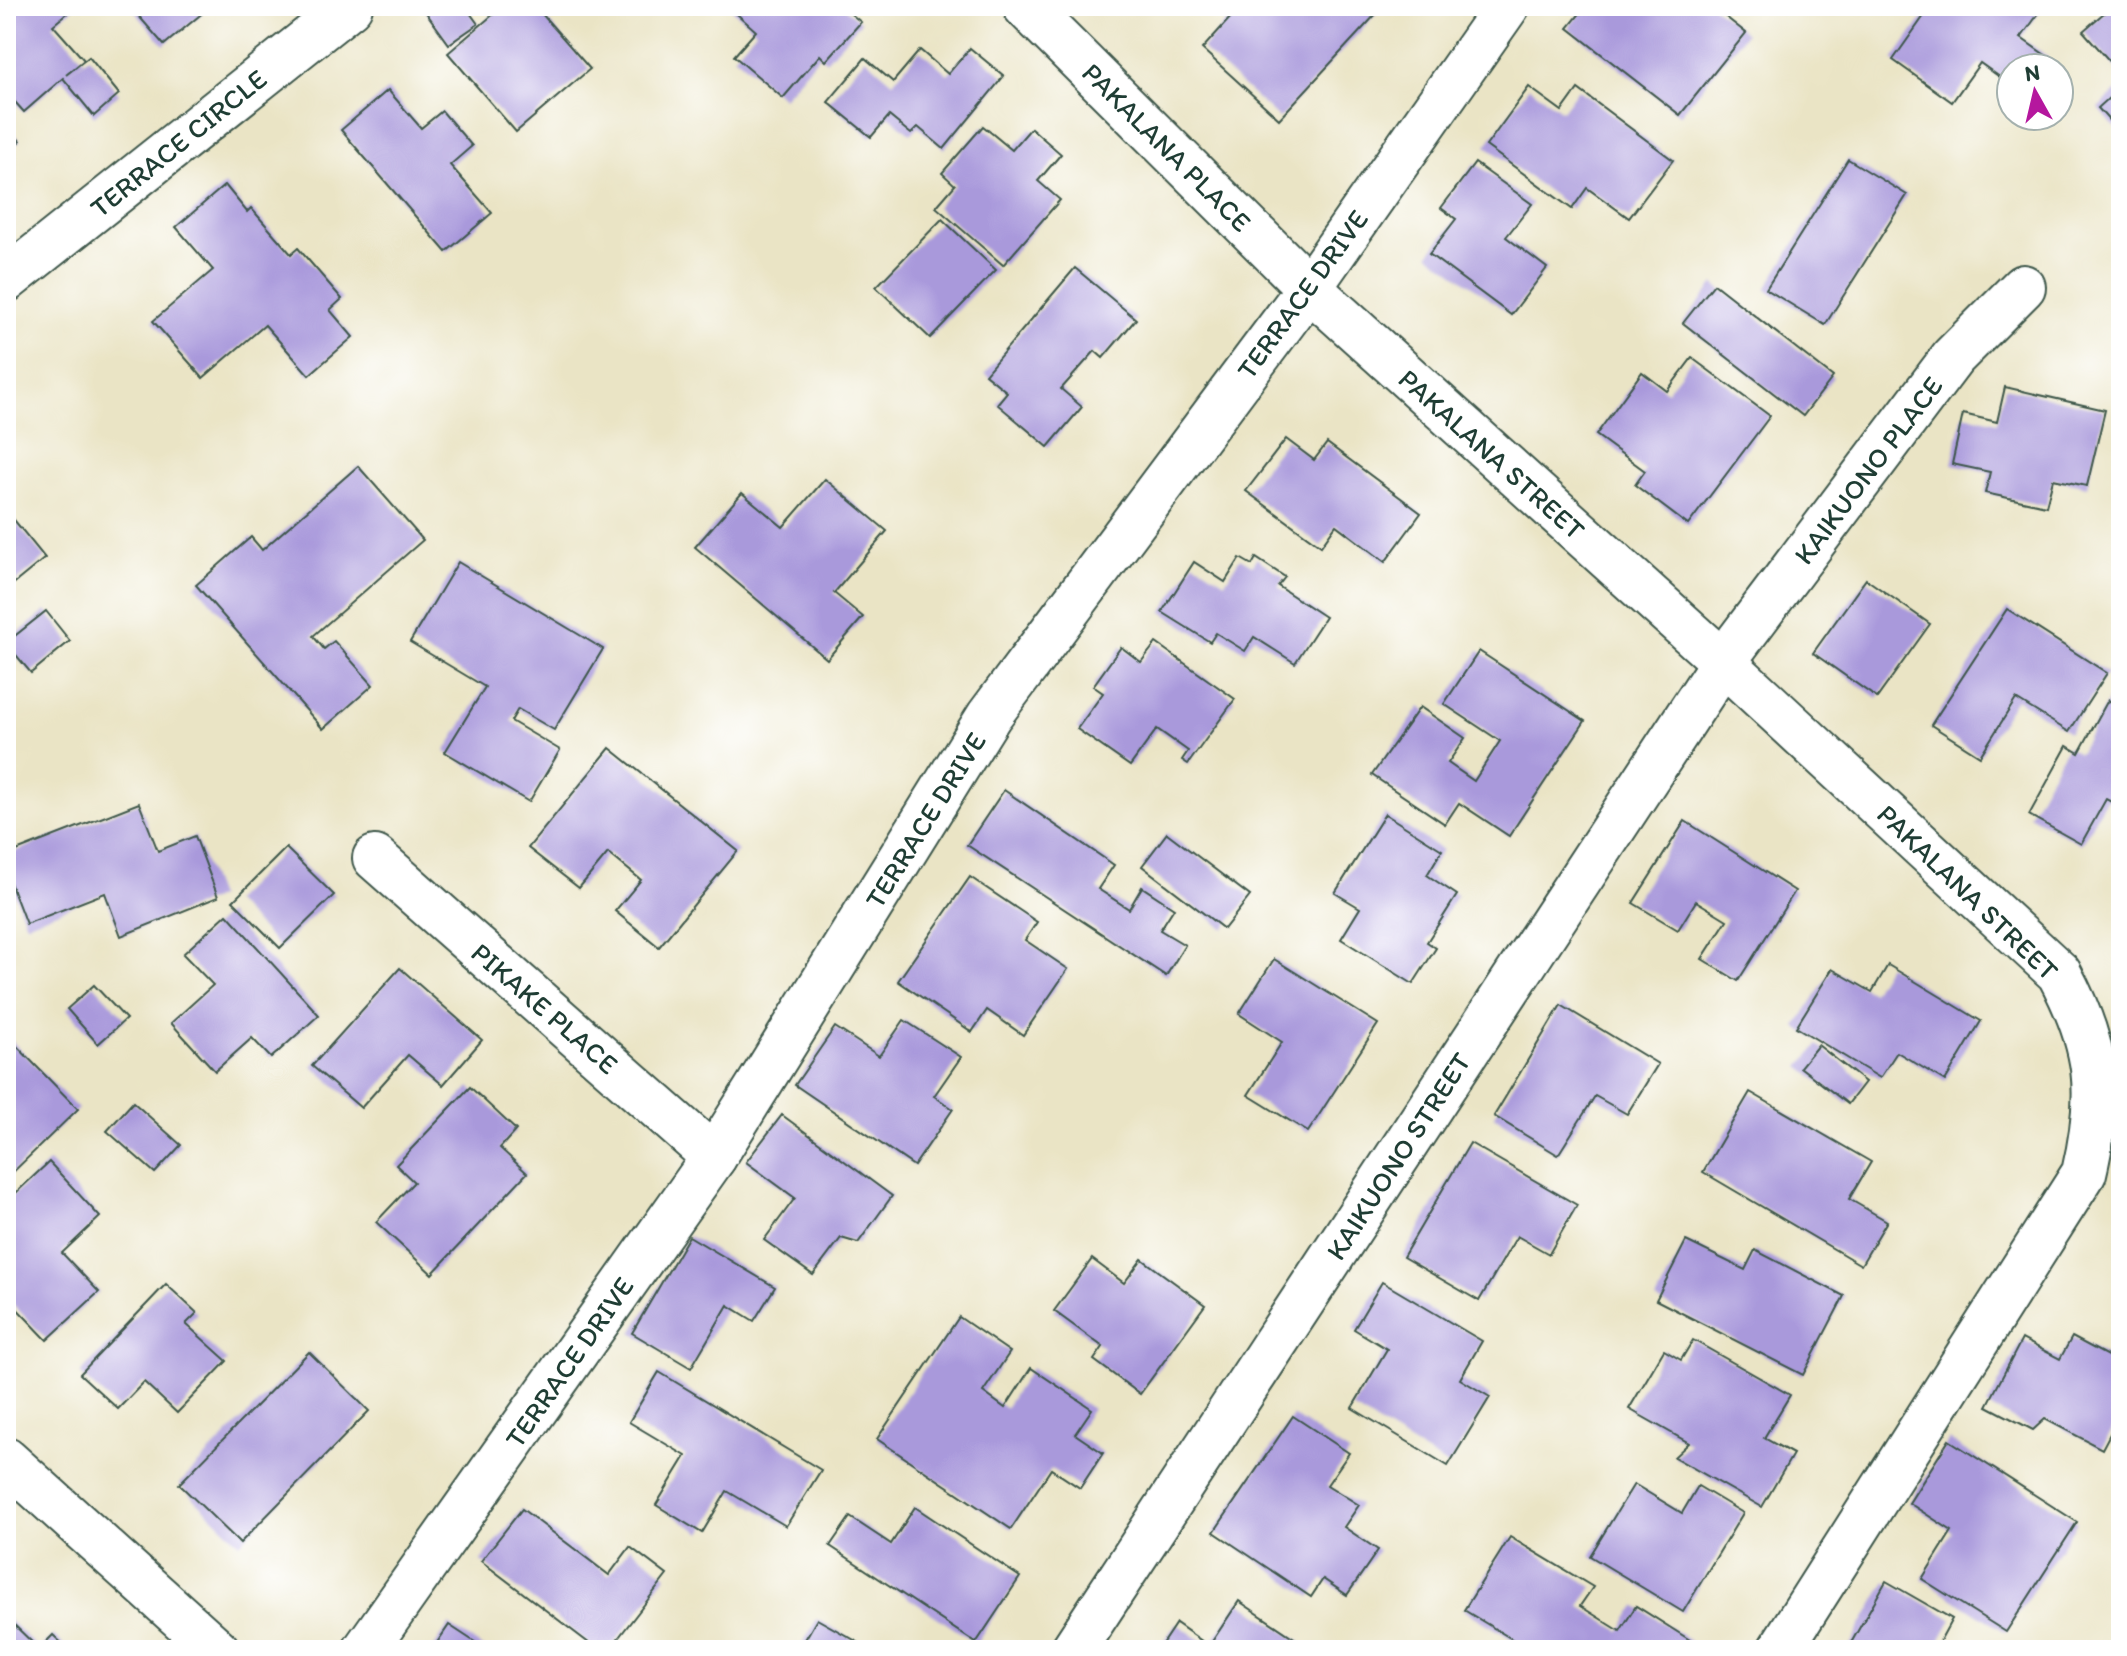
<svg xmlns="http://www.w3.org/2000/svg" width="2127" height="1656" font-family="Itim,sans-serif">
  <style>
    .building { fill: #a999db }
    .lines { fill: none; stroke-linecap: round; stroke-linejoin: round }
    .minor-casing { stroke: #3d564a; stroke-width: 48 }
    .minor { stroke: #fff; stroke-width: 44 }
    .labels { text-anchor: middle; stroke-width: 7; stroke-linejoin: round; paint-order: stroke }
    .street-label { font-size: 28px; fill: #1f3d34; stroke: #fff }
  </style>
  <rect width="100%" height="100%" fill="#fff"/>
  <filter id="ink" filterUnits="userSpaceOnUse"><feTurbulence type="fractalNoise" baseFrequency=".0125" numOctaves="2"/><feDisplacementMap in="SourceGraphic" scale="16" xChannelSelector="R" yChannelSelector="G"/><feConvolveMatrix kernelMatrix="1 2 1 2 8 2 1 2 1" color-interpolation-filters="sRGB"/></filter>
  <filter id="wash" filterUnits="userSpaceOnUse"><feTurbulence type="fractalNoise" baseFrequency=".006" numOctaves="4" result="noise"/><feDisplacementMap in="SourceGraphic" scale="32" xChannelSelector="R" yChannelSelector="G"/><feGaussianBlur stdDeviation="1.8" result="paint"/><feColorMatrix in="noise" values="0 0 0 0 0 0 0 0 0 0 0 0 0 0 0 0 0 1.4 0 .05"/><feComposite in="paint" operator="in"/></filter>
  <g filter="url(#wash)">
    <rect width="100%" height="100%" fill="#eae4c5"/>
    <g id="blocks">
      <g class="building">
        <path d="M6,6H76L53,25L84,60L66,75L89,57L119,94L94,116L63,78L24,112L6,92Z"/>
        <path d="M130,6H211L164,45Z"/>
        <path d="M432,6H465L478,24L449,44L425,11Z"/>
        <path d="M503,6H535L590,69L516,132L448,53Z"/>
        <path d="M728,6H841L861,22L826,61L820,55L783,98L734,56L756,31Z"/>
        <path d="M1241,6H1369L1377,13L1279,119L1202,49Z"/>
        <path d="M1586,6H1712L1746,33L1680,115L1568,28Z"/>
        <path d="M1931,6H1937L1948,14L1954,6H2044L2021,38L2048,57L2040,68H2011V85L1980,63L1952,102L1893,60Z"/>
        <path d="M2112,6H2121V74L2083,31Z"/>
        <path d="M970,48L1004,76L944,149L918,127L911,134L889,116L871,137L828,102L865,58L893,82L920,50L948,74Z"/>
        <path d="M1529,87L1562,111L1578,89L1673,160L1629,218L1587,188L1572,209L1486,146Z"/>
        <path d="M2121,87V134L2098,108Z"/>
        <path d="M388,90L421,128L442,111L472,146L450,165L492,213L446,252L341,130Z"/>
        <path d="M6,125L20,141L6,153Z"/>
        <path d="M983,126L1012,150L1031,128L1061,154L1038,181L1060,200L1003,265L936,207L955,185L942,173Z"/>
        <path d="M1848,159L1907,195L1825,325L1766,289Z"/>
        <path d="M1475,163L1532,204L1506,237L1547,268L1511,315L1429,254L1456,219L1441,208Z"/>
        <path d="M225,185L247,212L251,208L291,254L298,248L342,299L330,310L353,337L309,375L265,325L203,378L153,321L213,270L176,227Z"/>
        <path d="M942,219L996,270L930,338L876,287Z"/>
        <path d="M1075,268L1136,319L1103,358L1095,351L1061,389L1082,407L1048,447L997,404L1007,392L985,374Z"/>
        <path d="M1714,284L1833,377L1803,416L1683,323Z"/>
        <path d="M1692,358L1770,416L1688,525L1635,485L1645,471L1596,435L1642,372L1667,391Z"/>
        <path d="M2005,387L2105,410L2087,486L2053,479L2046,506L1985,493L1990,472L1952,464L1963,414L1997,422Z"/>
        <path d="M1286,439L1314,460L1327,443L1421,513L1385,562L1336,525L1321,546L1246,491Z"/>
        <path d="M358,466L423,540L313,636L324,649L334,641L373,685L323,729L196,585L251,537L262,550Z"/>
        <path d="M825,479L887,531L834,593L863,617L827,659L695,547L742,493L783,527Z"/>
        <path d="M6,510L45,558L6,590Z"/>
        <path d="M1240,558L1252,565L1256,558L1285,577L1278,586L1325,617L1295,663L1254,637L1245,651L1216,633L1210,642L1162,612L1194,562L1225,582Z"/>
        <path d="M458,562L603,649L554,730L518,709L511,721L560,750L529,802L445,752L485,687L410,642Z"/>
        <path d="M1866,579L1930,624L1877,698L1813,653Z"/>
        <path d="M2007,609L2107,673L2069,732L2016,699L1980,756L1931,725Z"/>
        <path d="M46,611L70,641L31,673L6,643Z"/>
        <path d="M1156,643L1235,699L1188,764L1182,760L1188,751L1157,729L1130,766L1077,729L1103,693L1093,686L1121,647L1141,662Z"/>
        <path d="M1479,651L1585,721L1509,836L1459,803L1445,824L1372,775L1420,707L1465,738L1448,763L1474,781L1500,741L1444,704Z"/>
        <path d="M2108,700L2121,707V807L2106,799L2081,844L2029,815L2067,746L2079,753Z"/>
        <path d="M610,748L738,851L659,947L615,911L641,880L608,853L579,888L528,848Z"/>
        <path d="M1004,790L1114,865L1098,889L1129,909L1142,887L1174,908L1160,930L1185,945L1166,976L967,845Z"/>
        <path d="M139,803L158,851L195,836L218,897L121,936L105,893L26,924L6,872V855Z"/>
        <path d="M1385,814L1442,850L1427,875L1457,895L1427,942L1436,948L1413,984L1341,939L1360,908L1335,893Z"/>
        <path d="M1685,821L1795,891L1738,981L1702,959L1727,920L1696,901L1678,930L1633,903Z"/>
        <path d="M1167,833L1250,896L1224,929L1142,866Z"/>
        <path d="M286,848L334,895L280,948L233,901Z"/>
        <path d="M970,877L1037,922L1025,940L1068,969L1023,1035L987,1010L972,1032L898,981Z"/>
        <path d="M227,914L319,1015L271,1058L252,1038L215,1071L171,1023L213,985L183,954Z"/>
        <path d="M1274,959L1378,1024L1308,1132L1248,1095L1282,1042L1239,1014Z"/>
        <path d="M1888,965L1981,1021L1945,1081L1897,1052L1880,1078L1796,1027L1832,969L1872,992Z"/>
        <path d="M400,968L482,1040L443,1085L408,1055L361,1108L312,1066Z"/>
        <path d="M94,985L126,1019L98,1044L67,1009Z"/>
        <path d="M1561,1005L1658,1064L1627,1114L1595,1096L1558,1155L1494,1116Z"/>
        <path d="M904,1020L961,1057L934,1096L953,1109L914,1166L795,1085L835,1027L879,1056Z"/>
        <path d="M6,1035L78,1109L6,1179Z"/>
        <path d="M1818,1045L1865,1082L1848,1104L1800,1067Z"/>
        <path d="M470,1087L516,1130L500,1148L527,1173L432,1274L376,1222L414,1182L396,1165Z"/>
        <path d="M1750,1092L1871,1162L1849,1199L1887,1221L1861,1265L1703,1172Z"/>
        <path d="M133,1102L181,1145L155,1173L107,1131Z"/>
        <path d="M782,1115L892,1196L858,1243L841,1238L813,1275L764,1240L795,1198L746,1162Z"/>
        <path d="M1470,1143L1577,1205L1549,1254L1517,1236L1479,1301L1403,1257Z"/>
        <path d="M49,1162L100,1217L62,1253L99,1292L47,1340L6,1297V1202Z"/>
        <path d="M689,1236L775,1287L754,1321L728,1305L691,1368L632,1333Z"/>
        <path d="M1686,1241L1745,1270L1755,1250L1844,1296L1803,1375L1656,1300Z"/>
        <path d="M1092,1259L1124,1283L1142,1259L1205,1305L1140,1394L1094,1360L1103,1347L1054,1311Z"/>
        <path d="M1382,1282L1482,1341L1460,1379L1490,1397L1448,1466L1352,1408L1387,1349L1354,1329Z"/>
        <path d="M166,1284L197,1313L186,1324L227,1361L177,1413L144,1382L118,1409L80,1374Z"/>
        <path d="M959,1317L1010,1352L983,1392L1005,1408L1031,1368L1092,1409L1075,1434L1103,1453L1080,1488L1051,1469L1011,1529L877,1439Z"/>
        <path d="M2072,1337L2121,1363V1413L2102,1449L2045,1419L2033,1430L1987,1406L2022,1339L2060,1359Z"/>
        <path d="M1693,1340L1790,1395L1764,1438L1793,1454L1762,1507L1674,1457L1689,1443L1629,1409L1664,1350L1681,1360Z"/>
        <path d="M309,1352L369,1411L240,1543L179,1484Z"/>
        <path d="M659,1372L821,1470L786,1526L727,1491L702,1533L656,1505L686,1456L629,1422Z"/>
        <path d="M1293,1416L1349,1453L1327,1485L1359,1505L1344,1527L1378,1550L1347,1595L1323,1579L1311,1597L1214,1532Z"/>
        <path d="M1949,1440L2077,1522L2006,1632L1922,1579L1952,1531L1909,1503Z"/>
        <path d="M1634,1484L1682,1513L1698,1486L1743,1513L1683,1612L1590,1556Z"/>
        <path d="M915,1507L1020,1577L976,1643L830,1546L850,1517L891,1544Z"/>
        <path d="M522,1509L609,1575L630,1547L667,1575L609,1650H598L481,1561Z"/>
        <path d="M1510,1537L1593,1587L1580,1606L1620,1631L1636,1606L1690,1640L1684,1650H1530L1464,1610Z"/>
        <path d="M1886,1581L1952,1619L1935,1650H1847Z"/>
        <path d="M1239,1601L1312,1650H1158L1176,1623L1209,1646Z"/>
        <path d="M6,1617L39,1649L53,1635L69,1650H6Z"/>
        <path d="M817,1619L872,1650H799Z"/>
        <path d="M449,1625L487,1650H432Z"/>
      </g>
    </g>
  </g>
  <g filter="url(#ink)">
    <use href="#blocks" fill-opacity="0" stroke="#3d564a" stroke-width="2"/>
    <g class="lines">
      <defs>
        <g id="minor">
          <path d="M1025,6L1309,288L1723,662L2059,973C2098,1046 2103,1093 2084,1173L1780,1650"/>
          <path d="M6,280L350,6"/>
          <path d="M375,858L714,1157"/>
          <path d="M6,1460L217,1650"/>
          <path d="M365,1650L714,1157L989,716L1309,288L1507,6"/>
          <path d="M1073,1650L1723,662L1953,357L2023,287"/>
        </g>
      </defs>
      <use href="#minor" class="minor-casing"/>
      <use href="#minor" class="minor"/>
    </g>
  </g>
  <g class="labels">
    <g class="street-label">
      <text transform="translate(178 143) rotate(-39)" y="10">TERRACE CIRCLE</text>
      <text transform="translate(1167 147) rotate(45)" y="10">PAKALANA PLACE</text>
      <text transform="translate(1302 294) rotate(-54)" y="10">TERRACE DRIVE</text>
      <text transform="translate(1492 454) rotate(42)" y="10">PAKALANA STREET</text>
      <text transform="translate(1868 470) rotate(-53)" y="10">KAIKUONO PLACE</text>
      <text transform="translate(925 820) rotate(-58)" y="10">TERRACE DRIVE</text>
      <text transform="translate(1968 892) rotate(44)" y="10">PAKALANA STREET</text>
      <text transform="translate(545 1008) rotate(41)" y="10">PIKAKE PLACE</text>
      <text transform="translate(1398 1156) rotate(-57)" y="10">KAIKUONO STREET</text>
      <text transform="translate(569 1362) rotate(-55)" y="10">TERRACE DRIVE</text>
    </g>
  </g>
  <rect width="2127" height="1656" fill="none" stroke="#fff" stroke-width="32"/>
  <g transform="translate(2035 92) rotate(352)"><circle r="38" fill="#ffffff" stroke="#a5b1ae" stroke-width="2"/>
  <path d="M0-6L14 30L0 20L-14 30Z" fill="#b5179e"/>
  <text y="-12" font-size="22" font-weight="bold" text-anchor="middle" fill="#1f3d34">N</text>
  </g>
</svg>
